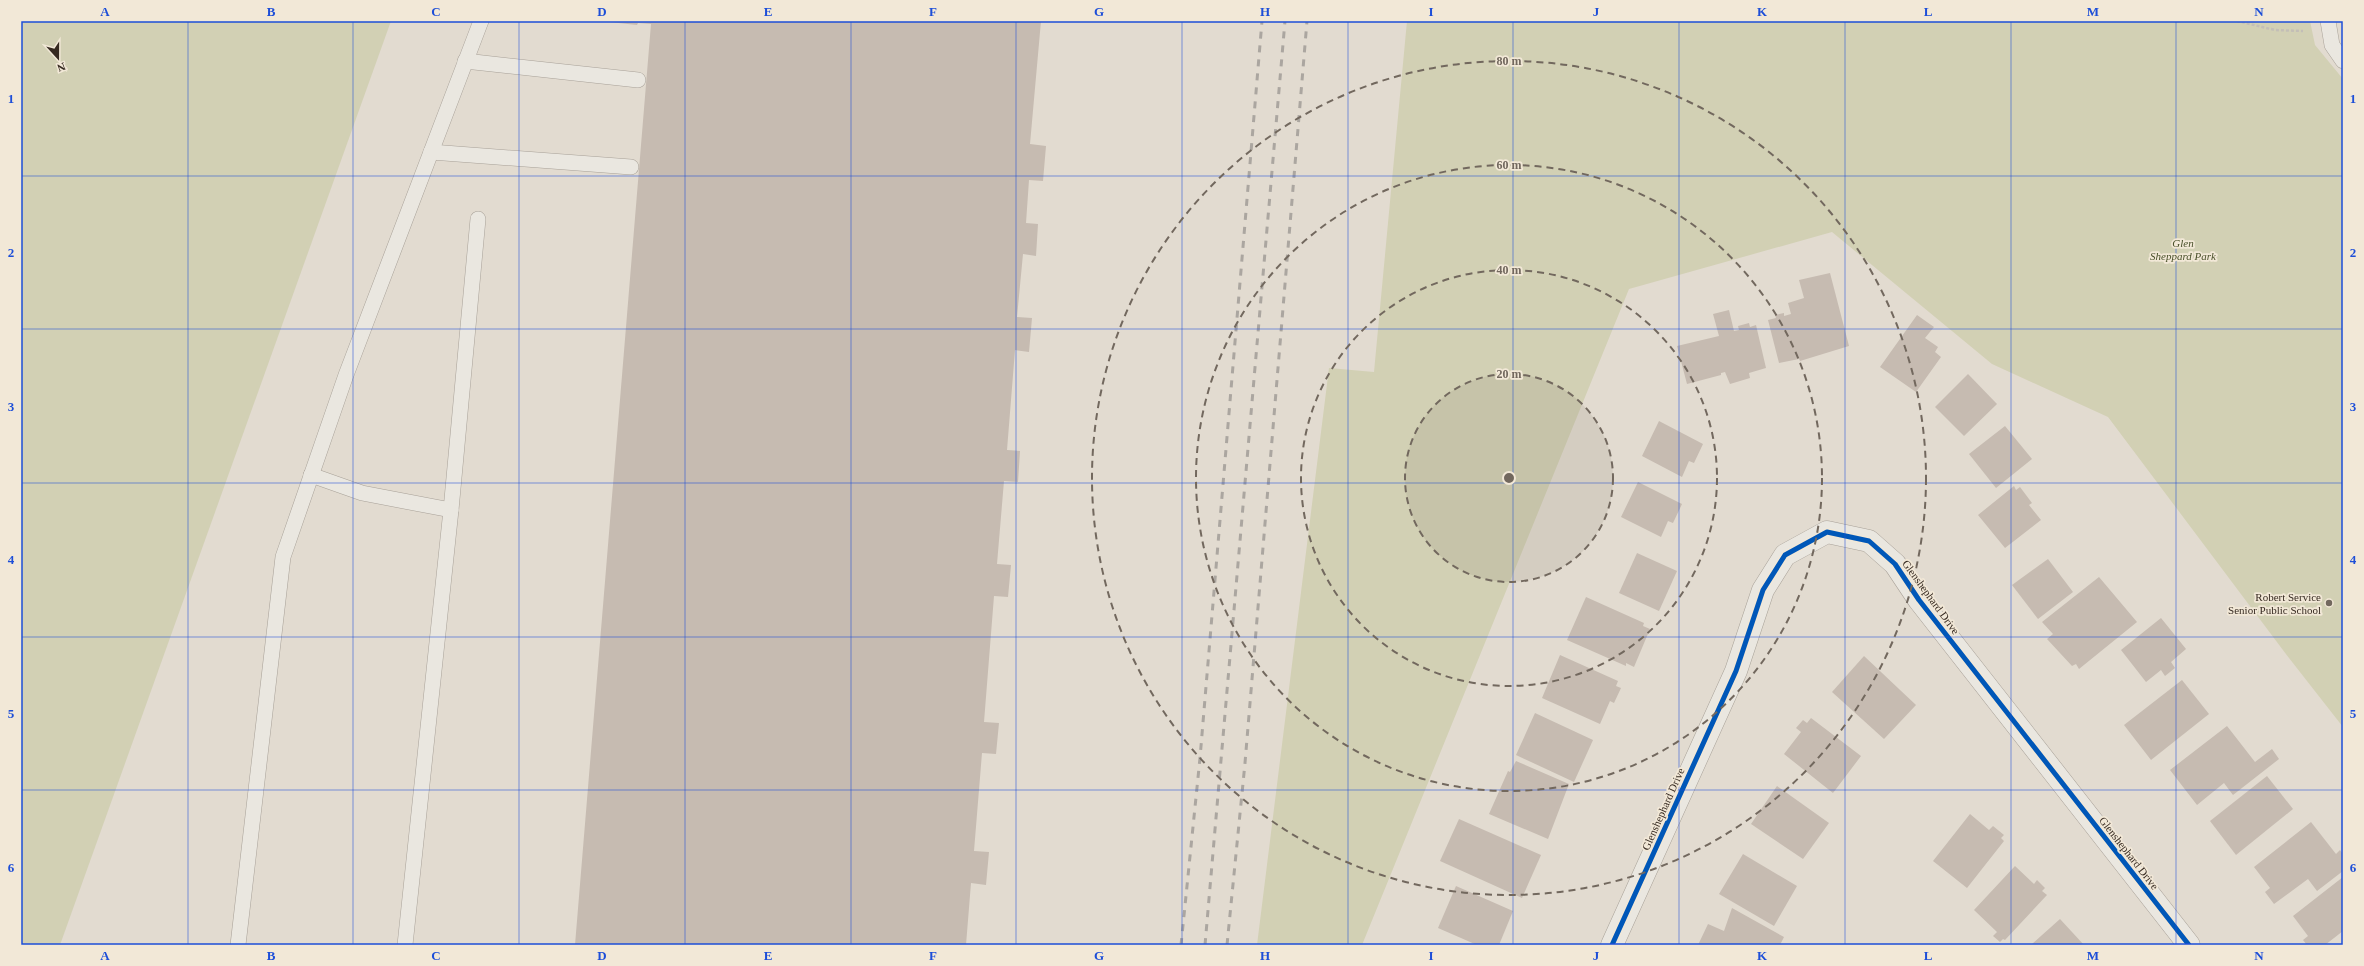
<svg xmlns="http://www.w3.org/2000/svg" width="2364" height="966" font-family="'Times New Roman',serif">
  <style>
    .green { fill: #d2d0b4 }
    .building { fill: #c6bbb1 }
    .lines { fill: none; stroke-linecap: round; stroke-linejoin: round }
    .service-casing { stroke: #a8a198; stroke-width: 16 }
    .minor-casing { stroke: #a8a198; stroke-width: 23 }
    .path { stroke: #c3beb7; stroke-width: 2.5; stroke-dasharray: 3 2; stroke-linecap: butt }
    .service { stroke: #eae7e0; stroke-width: 15 }
    .minor { stroke: #eae7e0; stroke-width: 22 }
    .rail { stroke: #aba6a0; stroke-width: 3; stroke-dasharray: 7 7; stroke-linecap: butt }
    .cycleway-casing { stroke: #f2e8d7; stroke-width: 8 }
    .cycleway { stroke: #0057b8; stroke-width: 5 }
    .grid { fill: none; stroke: #1d4ed8; stroke-width: 1; stroke-opacity: 0.55 }
    .ring { fill: none; stroke: #72685e; stroke-width: 2; stroke-dasharray: 7 5 }
    .poi-dot { fill: #72685e; stroke: #f2e8d7; stroke-width: 1.5 }
    .labels { text-anchor: middle; stroke-width: 3.5; stroke-linejoin: round; paint-order: stroke }
    .park-label { font-size: 11px; font-style: italic; fill: #49502a; stroke: #f2e8d7 }
    .street-label { font-size: 11px; fill: #362a21; stroke: #f2e8d7 }
    .poi-label { font-size: 11px; fill: #362a21; stroke: #f2e8d7; text-anchor: end }
    .centre { fill: #72685e; stroke: #f2e8d7; stroke-width: 2 }
    .ring-label { font-size: 12px; text-anchor: middle; font-weight: bold; fill: #72685e; stroke: #f2e8d7; stroke-width: 3.5; stroke-linejoin: round; paint-order: stroke }
    .neatline { fill: none; stroke: #1d4ed8; stroke-width: 1.5 }
    .grid-label { font-size: 13px; text-anchor: middle; font-weight: bold; fill: #1d4ed8 }
  </style>
  <rect width="100%" height="100%" fill="#e2dbd0"/>
  <g class="green">
    <path d="M21,21H391L60,945H21Z"/>
    <path d="M1407,21H2310L2315,45L2343,79V727L2289,658L2108,417L1992,364L1832,232L1629,289L1362,945H1257L1329,368L1374,372Z"/>
  </g>
  <g class="building">
    <path d="M600,21H1041L1030,144L1046,146L1043,181L1029,180L1026,223L1038,224L1036,256L1023,254L1017,317L1032,318L1029,352L1015,350L1007,450L1020,451L1018,482L1004,481L997,564L1011,565L1008,597L994,596L984,722L999,723L996,754L982,753L974,851L989,852L986,885L971,883L966,945H575L651,24L638,23L637,25Z"/>
    <path d="M1830,273L1849,346L1800,361L1799,359L1779,363L1768,320L1776,318L1775,315L1784,313V316L1791,314L1788,303L1804,298L1799,280Z"/>
    <path d="M1729,310L1734,331L1739,330L1738,326L1749,323L1750,327L1756,325L1766,368L1749,373L1750,378L1730,384L1725,372L1721,373V375L1687,384L1677,346L1719,336L1713,314Z"/>
    <path d="M1917,315L1934,327L1925,338L1938,347L1935,352L1941,357L1916,392L1880,367Z"/>
    <path d="M1968,374L1997,404L1964,436L1935,407Z"/>
    <path d="M1659,421L1703,444L1694,463L1689,461L1682,477L1642,456Z"/>
    <path d="M2005,426L2032,459L1996,488L1969,454Z"/>
    <path d="M1638,482L1682,504L1673,523L1668,521L1661,537L1621,517Z"/>
    <path d="M2014,486L2016,490L2020,487L2032,503L2029,505L2041,520L2005,548L1978,515Z"/>
    <path d="M1637,553L1677,571L1659,611L1619,593Z"/>
    <path d="M2048,559L2073,592L2038,619L2012,585Z"/>
    <path d="M2099,577L2137,622L2079,669L2076,664L2072,666L2047,639L2053,634L2042,622Z"/>
    <path d="M1586,597L1644,623L1643,626L1650,629L1634,667L1626,663V666L1567,640Z"/>
    <path d="M2161,618L2186,649L2171,662L2175,668L2165,676L2161,670L2146,682L2121,650Z"/>
    <path d="M1560,655L1618,681L1616,686L1621,688L1614,703L1610,701L1600,724L1542,698Z"/>
    <path d="M1864,656L1916,705L1884,739L1832,692Z"/>
    <path d="M2182,680L2209,714L2151,760L2124,725Z"/>
    <path d="M1535,713L1593,740L1574,782L1516,755Z"/>
    <path d="M1811,718L1861,756L1833,793L1784,754L1801,732L1796,728L1803,720L1807,723Z"/>
    <path d="M2227,726L2255,762L2272,749L2279,759L2233,795L2224,783L2197,805L2170,770Z"/>
    <path d="M1516,761L1569,784L1548,839L1489,814L1508,771L1510,772Z"/>
    <path d="M2267,776L2293,809L2236,855L2210,821Z"/>
    <path d="M1777,786L1829,823L1803,859L1751,824Z"/>
    <path d="M1970,814L1989,830L1993,826L2004,835L2001,838L2004,841L1967,888L1933,861Z"/>
    <path d="M1459,819L1541,855L1522,898L1440,861Z"/>
    <path d="M2311,822L2336,854L2340,850L2343,854V871L2317,891L2308,879L2274,904L2265,892L2270,888L2254,867Z"/>
    <path d="M1743,854L1797,886L1774,926L1719,894Z"/>
    <path d="M2015,866L2034,884L2037,880L2045,888L2042,891L2047,895L2005,940L2003,939L2000,942L1993,936L1997,932L1974,910Z"/>
    <path d="M2343,877V931L2325,945H2307L2303,940L2308,936L2293,916Z"/>
    <path d="M1456,886L1513,911L1499,945H1477L1438,928Z"/>
    <path d="M1732,908L1784,937L1780,945H1698L1708,924L1724,931Z"/>
    <path d="M2060,919L2084,945H2031Z"/>
  </g>
  <g class="lines">
    <defs>
      <g id="service">
        <path d="M2328,21L2332,45L2343,61"/>
        <path d="M465,61L638,80"/>
        <path d="M431,152L631,167"/>
        <path d="M311,475L362,493L451,510L478,219"/>
        <path d="M238,945L283,557L346,375L481,21"/>
        <path d="M405,945L451,510"/>
      </g>
      <path id="minor" d="M1612,945L1736,671L1763,590L1785,555L1827,532L1869,541L1895,564L1919,600L2189,945"/>
    </defs>
    <use href="#service" class="service-casing"/>
    <use href="#minor" class="minor-casing"/>
    <path class="path" d="M2237,21L2275,30L2303,31"/>
    <use href="#service" class="service"/>
    <use href="#minor" class="minor"/>
    <g class="rail">
      <path d="M1181,945L1200,758L1262,21"/>
      <path d="M1205,945L1285,21"/>
      <path d="M1227,945L1245,763L1307,21"/>
    </g>
    <defs>
      <path id="cycleway" d="M1612,945L1736,671L1763,590L1785,555L1827,532L1869,541L1895,564L1919,600L2189,945"/>
    </defs>
    <use href="#cycleway" class="cycleway-casing"/>
    <use href="#cycleway" class="cycleway"/>
  </g>
  <path class="grid" d="M188,21V945M353,21V945M519,21V945M685,21V945M851,21V945M1016,21V945M1182,21V945M1348,21V945M1513,21V945M1679,21V945M1845,21V945M2011,21V945M2176,21V945M21,176H2343M21,329H2343M21,483H2343M21,637H2343M21,790H2343"/>
  <circle cx="1509" cy="478" r="104" fill="#72685e" fill-opacity=".12"/>
  <g class="ring">
    <circle cx="1509" cy="478" r="104"/>
    <circle cx="1509" cy="478" r="208"/>
    <circle cx="1509" cy="478" r="313"/>
    <circle cx="1509" cy="478" r="417"/>
  </g>
  <circle class="poi-dot" cx="2329" cy="603" r="4"/>
  <g class="labels">
    <g class="park-label">
      <text x="2183" y="247">Glen<tspan x="2183" dy="13">Sheppard Park</tspan></text>
    </g>
    <g class="street-label">
      <text transform="translate(1931 597) rotate(54)" y="4">Glenshephard Drive</text>
      <text transform="translate(1663 809) rotate(-66)" y="4">Glenshephard Drive</text>
      <text transform="translate(2129 853) rotate(52)" y="4">Glenshephard Drive</text>
    </g>
    <g class="poi-label">
      <text x="2321" y="601">Robert Service<tspan x="2321" dy="13">Senior Public School</tspan></text>
    </g>
  </g>
  <circle cx="1509" cy="478" r="6" class="centre"/>
  <g class="ring-label">
    <text x="1509" y="65">80 m</text>
    <text x="1509" y="169">60 m</text>
    <text x="1509" y="274">40 m</text>
    <text x="1509" y="378">20 m</text>
  </g>
  <rect width="2364" height="966" fill="none" stroke="#f2e8d7" stroke-width="44"/>
  <g transform="translate(58 58) rotate(159)" stroke="#f2e8d7" stroke-width="3" paint-order="stroke">
  <path d="M0-3L7 15L0 10L-7 15Z" fill="#362a21"/>
  <text y="-6" font-size="11" font-weight="bold" text-anchor="middle" fill="#362a21">N</text>
  </g>
  <rect x="22" y="22" width="2320" height="922" class="neatline"/>
  <g class="grid-label">
    <text x="105" y="16">A</text>
    <text x="271" y="16">B</text>
    <text x="436" y="16">C</text>
    <text x="602" y="16">D</text>
    <text x="768" y="16">E</text>
    <text x="933" y="16">F</text>
    <text x="1099" y="16">G</text>
    <text x="1265" y="16">H</text>
    <text x="1431" y="16">I</text>
    <text x="1596" y="16">J</text>
    <text x="1762" y="16">K</text>
    <text x="1928" y="16">L</text>
    <text x="2093" y="16">M</text>
    <text x="2259" y="16">N</text>
    <text x="11" y="103">1</text>
    <text x="2353" y="103">1</text>
    <text x="11" y="257">2</text>
    <text x="2353" y="257">2</text>
    <text x="11" y="411">3</text>
    <text x="2353" y="411">3</text>
    <text x="11" y="564">4</text>
    <text x="2353" y="564">4</text>
    <text x="11" y="718">5</text>
    <text x="2353" y="718">5</text>
    <text x="11" y="872">6</text>
    <text x="2353" y="872">6</text>
    <text x="105" y="960">A</text>
    <text x="271" y="960">B</text>
    <text x="436" y="960">C</text>
    <text x="602" y="960">D</text>
    <text x="768" y="960">E</text>
    <text x="933" y="960">F</text>
    <text x="1099" y="960">G</text>
    <text x="1265" y="960">H</text>
    <text x="1431" y="960">I</text>
    <text x="1596" y="960">J</text>
    <text x="1762" y="960">K</text>
    <text x="1928" y="960">L</text>
    <text x="2093" y="960">M</text>
    <text x="2259" y="960">N</text>
  </g>
</svg>
